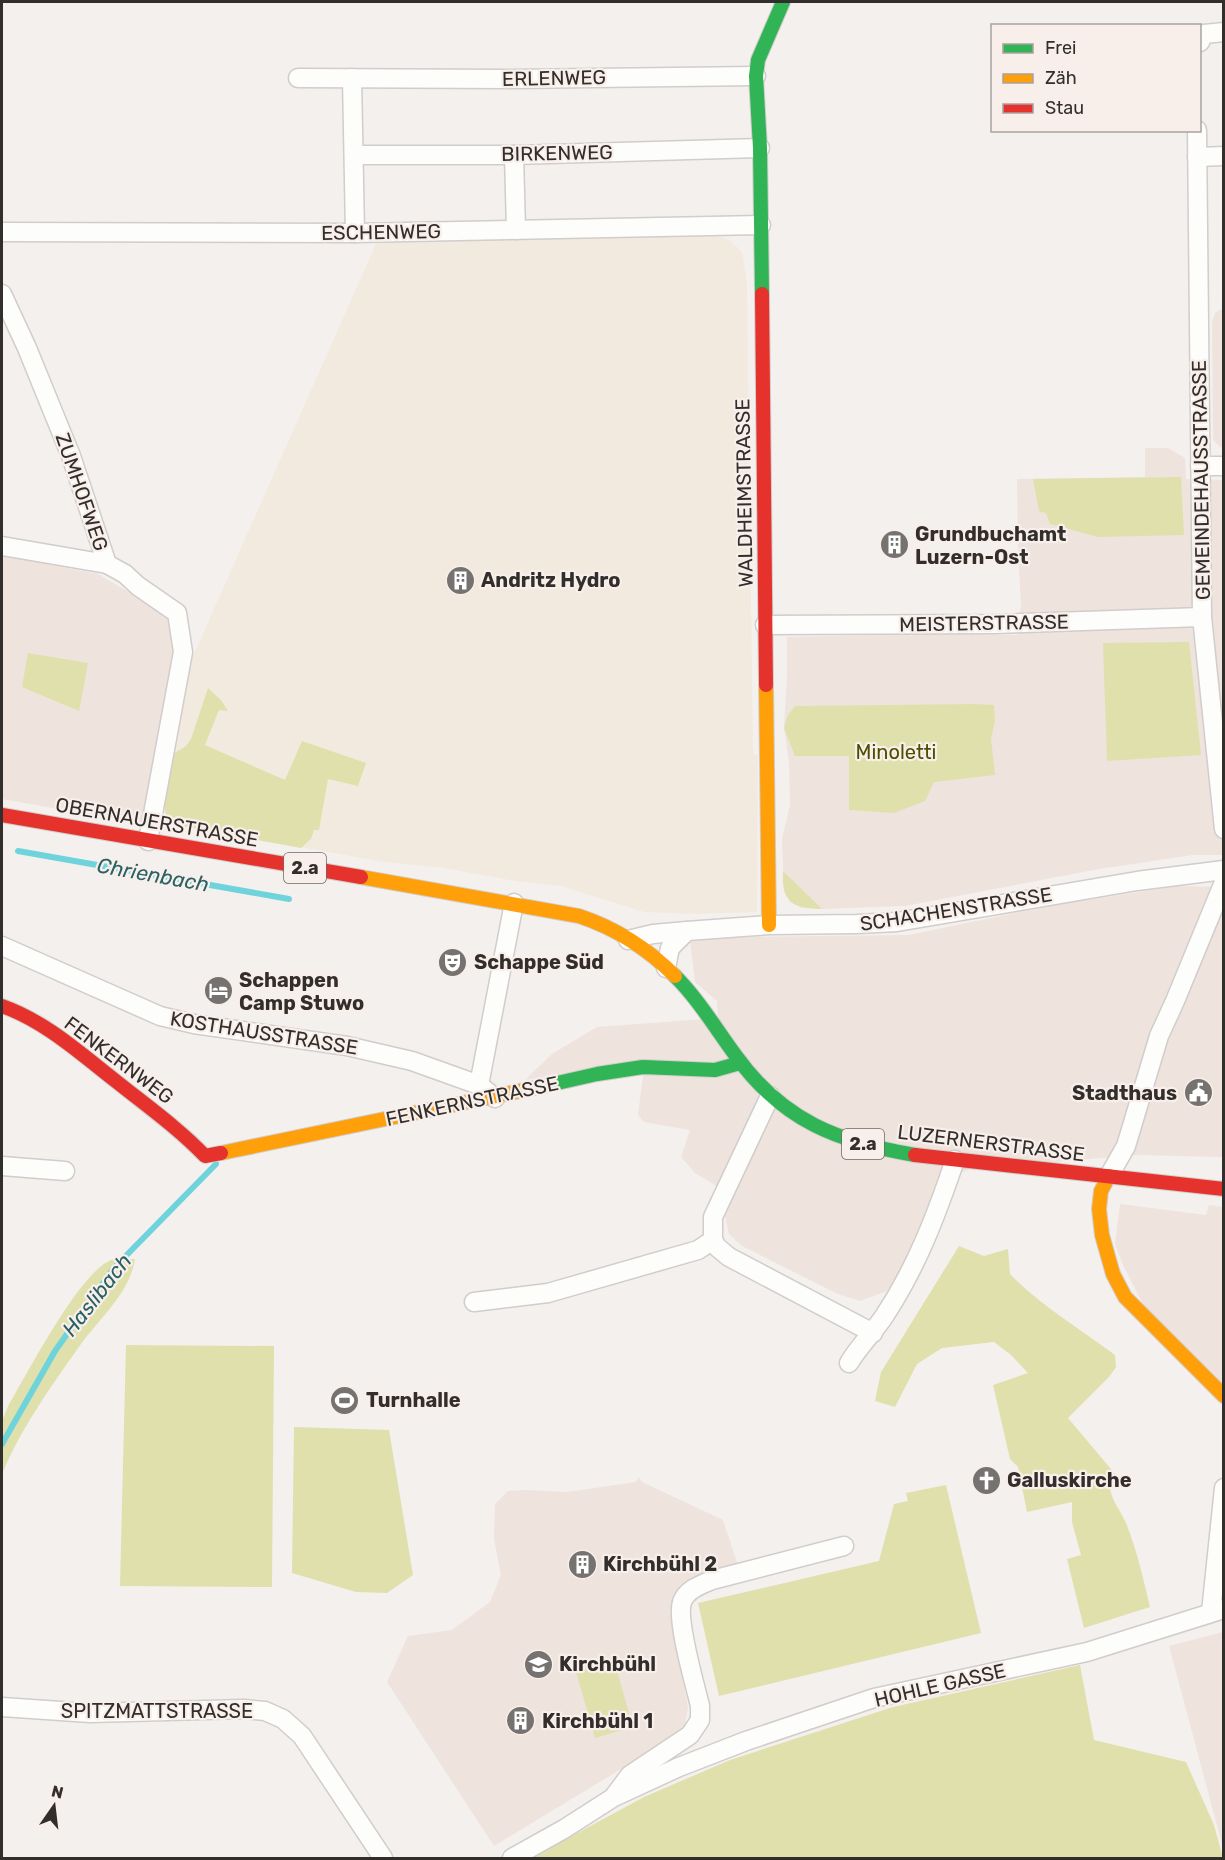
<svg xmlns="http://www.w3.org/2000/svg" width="1225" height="1860" font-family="Rubik,sans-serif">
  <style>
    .built { fill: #eee3dd }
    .industrial { fill: #f2eade }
    .green { fill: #e0e0ad }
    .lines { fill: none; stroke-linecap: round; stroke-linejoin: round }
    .stream { stroke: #6ed3db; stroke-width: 6 }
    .street-casing { stroke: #d0cdcb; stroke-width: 21 }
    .fast-casing { stroke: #d0cdcb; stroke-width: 16 }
    .slow-casing { stroke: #d0cdcb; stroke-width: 16 }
    .jam-casing { stroke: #d0cdcb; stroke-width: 16 }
    .street { stroke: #fdfdfc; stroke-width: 18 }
    .fast { stroke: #30b455; stroke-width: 14 }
    .slow { stroke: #ff9f0a; stroke-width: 14 }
    .jam { stroke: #e5322d; stroke-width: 14 }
    .labels { text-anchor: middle; stroke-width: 4.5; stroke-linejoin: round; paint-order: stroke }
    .shield { fill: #f8efea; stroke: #6d6865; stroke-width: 1.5 }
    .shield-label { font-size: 18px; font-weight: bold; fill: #322e2c }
    .street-label { font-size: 20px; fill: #322e2c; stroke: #f8efea }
    .poi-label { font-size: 20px; font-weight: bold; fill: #322e2c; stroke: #f8efea; text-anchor: start }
    .park-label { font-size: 20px; fill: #4d4e00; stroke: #f8efea }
    .water-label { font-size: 21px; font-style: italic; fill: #286166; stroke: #f8efea }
  </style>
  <rect width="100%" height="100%" fill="#f4f0ee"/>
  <g class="built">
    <path d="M1223,308V449L1213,440L1212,322L1215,313Z"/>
    <path d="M1145,448H1168L1185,458L1186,479L1223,480V855H1193L1099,869L905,906L821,909L801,908L790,902L784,891L782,839L790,805L789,762L784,728L787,676V637L919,634L1017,635L1021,605L1018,549L1017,479L1145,477Z"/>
    <path d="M2,555L98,574L169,616L175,660L149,825L2,799Z"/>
    <path d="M1178,886L1223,887V1157L1136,1155L971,1169L954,1175L896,1280L887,1291L860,1301L838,1294L742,1246L729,1234L725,1215L732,1195L695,1173L681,1157L690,1130L644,1122L638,1115L645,1059L525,1080L552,1054L597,1027L718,1018L717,1001L695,982L690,942L704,939L752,937L909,935L1010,914L1024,910Z"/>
    <path d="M1120,1204L1206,1215L1209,1205L1223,1207V1384L1144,1306L1123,1265L1115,1244Z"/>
    <path d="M639,1477L642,1482L723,1520L738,1565L716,1569L692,1577L677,1593L670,1611L688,1707L684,1731L494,1846L387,1682L408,1636L452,1630L490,1602L501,1575L494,1539L495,1504L508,1491L524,1490L567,1492L636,1482Z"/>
    <path d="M1223,1632H1224L1223,1848L1169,1646Z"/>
  </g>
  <path class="industrial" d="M697,234L722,237L731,241L742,252L747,283L753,753L758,756L757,912L694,914L644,912L561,886L516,881L444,868L384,862L170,824L166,819L165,798L186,672L379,237Z"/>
  <g class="green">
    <path d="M1181,477L1184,535L1098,537L1050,524L1046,513L1039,511L1033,479Z"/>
    <path d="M1189,642L1201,755L1107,761L1103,643Z"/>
    <path d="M28,653L88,663L79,711L22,687Z"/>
    <path d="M208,688L221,700L228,711L219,710L205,745L285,780L302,741L366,763L358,786L328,779L319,830H314L311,839L301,848L170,824C158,810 170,772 173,754L186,746L191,739Z"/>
    <path d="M976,704L994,705L995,721L991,739L995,775L934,782L925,801L894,813L849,810V756H795L784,728L788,715L795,706Z"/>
    <path d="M783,871L821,908V909C793,908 781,902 783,871Z"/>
    <path d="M959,1246L984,1256L1008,1249L1010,1274C1041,1306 1079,1328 1115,1355L1116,1367L1109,1377L1068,1418L1116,1475L1117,1486L1110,1488C1112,1502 1121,1511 1126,1523C1137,1550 1143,1578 1150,1607L1084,1628L1067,1559L1081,1555L1072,1522V1502L1027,1512L1018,1467L1010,1459L993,1385L1028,1373L1011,1355L994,1342L942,1348L917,1364L895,1407L875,1401L881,1372Z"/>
    <path d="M135,1259C130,1292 101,1317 81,1344C52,1385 21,1428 2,1474V1421L9,1404C29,1371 79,1273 111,1260C118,1258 128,1259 135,1259Z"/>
    <path d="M126,1345L274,1346L272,1587L120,1586Z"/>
    <path d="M294,1427L389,1430L413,1575L387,1593L356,1592L292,1573Z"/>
    <path d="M946,1485L981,1633L719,1696L698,1603L879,1561L894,1504L908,1501L906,1493Z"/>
    <path d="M613,1657L633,1727L595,1738L575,1668Z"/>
    <path d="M1080,1665L1094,1740L1186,1762L1214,1825L1223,1858H531L644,1797L730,1760L893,1707Z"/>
  </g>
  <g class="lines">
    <g class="stream">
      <path d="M18,851L289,899"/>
      <path d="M2,1444L55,1351L113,1269L216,1164"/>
    </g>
    <defs>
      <g id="street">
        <path d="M1200,42L1204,34L1224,32"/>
        <path d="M298,78L512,79L756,76"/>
        <path d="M352,78L355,233"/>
        <path d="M1197,130L1202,617L1224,829"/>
        <path d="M354,155H514L760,148"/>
        <path d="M514,155L516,230"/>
        <path d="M1197,157L1224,156"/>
        <path d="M2,232L355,233L761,225"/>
        <path d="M2,294L27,348L71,456L107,564"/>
        <path d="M1200,466H1224"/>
        <path d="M2,546L107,564L125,574L138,586L177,613L183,652L148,841"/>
        <path d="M765,625L995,624L1202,617"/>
        <path d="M628,940L653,934L687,931L769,925L857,924L897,922L1137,881L1224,870"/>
        <path d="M2,946L160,1016L194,1024L347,1046L412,1061L479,1085L495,1098"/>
        <path d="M666,968L670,948L687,931"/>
        <path d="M479,1085L514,903"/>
        <path d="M770,1096L713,1217V1240L717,1247L729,1257L873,1333"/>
        <path d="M2,1166L65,1171"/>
        <path d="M1109,1176L1126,1146L1159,1036L1175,1001L1224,882"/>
        <path d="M474,1302L548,1293L698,1250L713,1240"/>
        <path d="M849,1363C859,1346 874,1332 885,1315C917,1266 936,1216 955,1160"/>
        <path d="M1211,1612L1224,1488"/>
        <path d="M2,1707L90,1713L244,1709L265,1711L283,1719L302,1736L383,1858"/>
        <path d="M615,1795L630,1775L690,1735L700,1720V1706C695,1684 676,1621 682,1602C687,1589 701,1585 712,1580L844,1546"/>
        <path d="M512,1858L564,1829L614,1797L679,1767L746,1741L874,1698L1087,1652L1224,1609"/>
      </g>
      <g id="fast">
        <path d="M762,294L760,148L756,76L758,60L783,2"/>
        <path d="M675,976C699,1000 716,1029 736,1056C783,1121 838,1142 915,1155"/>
        <path d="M544,1086L597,1074L643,1067L715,1070L740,1063"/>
      </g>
      <g id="slow">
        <path d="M766,685L769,925"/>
        <path d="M361,877L579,916C615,928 648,949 675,976"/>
        <path d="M221,1153L544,1086"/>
        <path d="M1109,1176L1101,1191L1099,1209L1102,1235L1113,1274L1125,1297L1224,1396"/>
      </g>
      <g id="jam">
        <path d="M762,294L766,685"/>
        <path d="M2,815L361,877"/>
        <path d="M2,1006C45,1021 81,1054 117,1082C147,1106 178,1128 205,1156L221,1153"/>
        <path d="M915,1155L1224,1189"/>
      </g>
    </defs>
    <use href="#street" class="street-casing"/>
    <use href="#fast" class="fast-casing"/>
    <use href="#slow" class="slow-casing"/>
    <use href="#jam" class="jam-casing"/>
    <use href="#street" class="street"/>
    <use href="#fast" class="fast"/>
    <use href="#slow" class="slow"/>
    <use href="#jam" class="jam"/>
  </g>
  <defs>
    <symbol id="building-disc" viewBox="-11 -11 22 22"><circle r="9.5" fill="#767270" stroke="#f8efea"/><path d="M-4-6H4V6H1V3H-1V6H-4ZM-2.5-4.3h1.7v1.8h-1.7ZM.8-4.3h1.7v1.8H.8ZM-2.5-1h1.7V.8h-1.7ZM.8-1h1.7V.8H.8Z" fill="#fff"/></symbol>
    <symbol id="theatre-disc" viewBox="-11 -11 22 22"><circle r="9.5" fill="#767270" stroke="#f8efea"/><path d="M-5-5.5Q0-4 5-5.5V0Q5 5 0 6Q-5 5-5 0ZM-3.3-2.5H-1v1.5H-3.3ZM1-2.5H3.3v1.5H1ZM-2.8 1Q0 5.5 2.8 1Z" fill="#fff"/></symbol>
    <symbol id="hotel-disc" viewBox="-11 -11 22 22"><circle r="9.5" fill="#767270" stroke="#f8efea"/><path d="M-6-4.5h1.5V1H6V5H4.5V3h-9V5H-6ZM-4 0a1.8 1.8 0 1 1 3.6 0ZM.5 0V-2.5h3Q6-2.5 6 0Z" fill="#fff"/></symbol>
    <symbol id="civic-disc" viewBox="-11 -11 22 22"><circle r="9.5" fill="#767270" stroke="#f8efea"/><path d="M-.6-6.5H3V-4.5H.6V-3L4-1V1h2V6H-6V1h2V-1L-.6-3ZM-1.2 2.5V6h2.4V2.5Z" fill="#fff"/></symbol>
    <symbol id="stadium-disc" viewBox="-11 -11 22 22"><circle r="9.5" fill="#767270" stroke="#f8efea"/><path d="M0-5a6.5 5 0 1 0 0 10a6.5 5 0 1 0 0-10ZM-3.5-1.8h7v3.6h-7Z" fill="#fff"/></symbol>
    <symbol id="church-disc" viewBox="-11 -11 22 22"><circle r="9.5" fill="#767270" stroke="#f8efea"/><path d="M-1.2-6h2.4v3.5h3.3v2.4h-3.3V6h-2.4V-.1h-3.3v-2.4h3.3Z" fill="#fff"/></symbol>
    <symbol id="school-disc" viewBox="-11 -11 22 22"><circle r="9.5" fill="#767270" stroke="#f8efea"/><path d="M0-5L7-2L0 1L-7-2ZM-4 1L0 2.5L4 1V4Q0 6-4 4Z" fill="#fff"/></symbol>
  </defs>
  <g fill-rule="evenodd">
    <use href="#building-disc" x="878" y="528" width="33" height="33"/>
    <use href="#building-disc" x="444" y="564" width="33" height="33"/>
    <use href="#theatre-disc" x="436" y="946" width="33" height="33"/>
    <use href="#hotel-disc" x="202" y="974" width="33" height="33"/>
    <use href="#civic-disc" x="1182" y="1076" width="33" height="33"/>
    <use href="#stadium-disc" x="328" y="1384" width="33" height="33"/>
    <use href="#church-disc" x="970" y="1464" width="33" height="33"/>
    <use href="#building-disc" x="566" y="1548" width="33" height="33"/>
    <use href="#school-disc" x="522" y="1648" width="33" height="33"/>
    <use href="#building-disc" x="504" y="1704" width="33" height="33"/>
  </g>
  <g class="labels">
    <g class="shield">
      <rect x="284" y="853" width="42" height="30" rx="4.5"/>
      <rect x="842" y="1129" width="42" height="30" rx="4.5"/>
    </g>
    <g class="shield-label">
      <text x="305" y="874">2.a</text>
      <text x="863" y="1150">2.a</text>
    </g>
    <g class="street-label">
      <text transform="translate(554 78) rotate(-1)" y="7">ERLENWEG</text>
      <text transform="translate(557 153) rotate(-1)" y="7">BIRKENWEG</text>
      <text transform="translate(381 232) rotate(-1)" y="7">ESCHENWEG</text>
      <text transform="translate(1201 480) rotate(-91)" y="7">GEMEINDEHAUSSTRASSE</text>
      <text transform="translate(82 492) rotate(71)" y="7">ZUMHOFWEG</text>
      <text transform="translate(744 493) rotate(-91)" y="7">WALDHEIMSTRASSE</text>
      <text transform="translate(984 623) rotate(-1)" y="7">MEISTERSTRASSE</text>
      <text transform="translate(157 822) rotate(10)" y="7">OBERNAUERSTRASSE</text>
      <text transform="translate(956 909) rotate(-9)" y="7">SCHACHENSTRASSE</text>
      <text transform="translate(264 1033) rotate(9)" y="7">KOSTHAUSSTRASSE</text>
      <text transform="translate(119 1060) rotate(37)" y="7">FENKERNWEG</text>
      <text transform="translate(472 1101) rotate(-12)" y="7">FENKERNSTRASSE</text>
      <text transform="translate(991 1143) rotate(7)" y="7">LUZERNERSTRASSE</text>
      <text transform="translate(940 1685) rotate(-13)" y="7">HOHLE GASSE</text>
      <text x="157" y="1718">SPITZMATTSTRASSE</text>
    </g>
    <g class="poi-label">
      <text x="915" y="541">Grundbuchamt<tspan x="915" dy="23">Luzern-Ost</tspan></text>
      <text x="481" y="587">Andritz Hydro</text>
      <text x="474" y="969">Schappe Süd</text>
      <text x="239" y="987">Schappen<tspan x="239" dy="23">Camp Stuwo</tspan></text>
      <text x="1177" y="1100" text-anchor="end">Stadthaus</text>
      <text x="366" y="1407">Turnhalle</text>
      <text x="1007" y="1487">Galluskirche</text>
      <text x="603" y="1571">Kirchbühl 2</text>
      <text x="559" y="1671">Kirchbühl</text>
      <text x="542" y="1728">Kirchbühl 1</text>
    </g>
    <g class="park-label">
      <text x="896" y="759">Minoletti</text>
    </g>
    <g class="water-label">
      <text transform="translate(153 875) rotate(10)" y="7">Chrienbach</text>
      <text transform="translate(97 1295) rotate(-52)" y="7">Haslibach</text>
    </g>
  </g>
  <rect width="1225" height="1860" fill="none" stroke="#322e2c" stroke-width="6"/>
  <rect x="991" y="24" width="210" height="108" fill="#f8efea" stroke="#a9a29e" stroke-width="1.5"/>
  <rect x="1003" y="44" width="30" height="9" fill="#30b455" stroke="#a9a29e" stroke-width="1.5"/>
  <text x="1045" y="54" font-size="18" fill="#322e2c">Frei</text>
  <rect x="1003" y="74" width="30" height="9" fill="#ff9f0a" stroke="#a9a29e" stroke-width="1.5"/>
  <text x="1045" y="84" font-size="18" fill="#322e2c">Zäh</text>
  <rect x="1003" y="104" width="30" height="9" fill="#e5322d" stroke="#a9a29e" stroke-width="1.5"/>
  <text x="1045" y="114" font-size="18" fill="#322e2c">Stau</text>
  <g transform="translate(54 1806) rotate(14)" stroke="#f8efea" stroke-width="4.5" paint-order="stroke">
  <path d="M0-4.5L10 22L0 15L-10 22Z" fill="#322e2c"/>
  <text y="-9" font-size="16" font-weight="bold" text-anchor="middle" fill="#322e2c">N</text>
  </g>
</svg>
